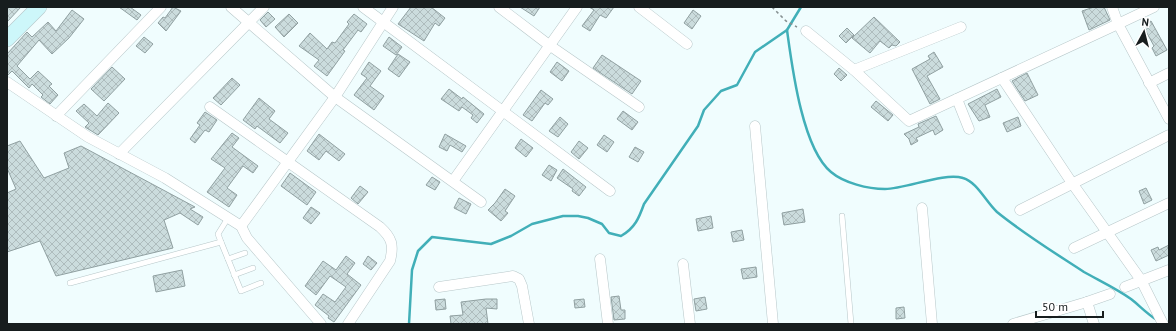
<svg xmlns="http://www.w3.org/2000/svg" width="1176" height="331" font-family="'PT Sans',sans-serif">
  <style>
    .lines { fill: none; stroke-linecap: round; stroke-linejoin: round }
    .stream { stroke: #41afb8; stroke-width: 2.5 }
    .building { fill: url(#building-cross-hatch); stroke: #90a0a1 }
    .service-casing { stroke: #b7c7c9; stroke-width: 6 }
    .minor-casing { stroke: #b7c7c9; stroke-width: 11 }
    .secondary-casing { stroke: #b7c7c9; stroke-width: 16 }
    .path { stroke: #869091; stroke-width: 1.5; stroke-dasharray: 3 3; stroke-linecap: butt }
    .service { stroke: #fff; stroke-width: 5 }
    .minor { stroke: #fff; stroke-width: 10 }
    .secondary { stroke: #cdf7fa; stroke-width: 15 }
  </style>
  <defs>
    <pattern id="building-cross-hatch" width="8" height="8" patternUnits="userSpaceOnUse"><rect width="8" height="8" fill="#cbdcdd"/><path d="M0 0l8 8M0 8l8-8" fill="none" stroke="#aebcbd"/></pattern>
  </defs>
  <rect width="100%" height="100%" fill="#f0fdfe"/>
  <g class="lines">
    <g class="stream">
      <path d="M787,30C792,66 802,148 831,172C844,183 868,189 885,189C906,189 944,172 963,178C977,182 986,202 997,212C1024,234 1055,253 1084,272C1100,281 1117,289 1131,299C1140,306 1147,314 1157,320"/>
      <path d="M409,324L412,270L418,251L432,237L491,244L511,236L532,224L563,216H578L588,218L602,224L609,233L621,236C635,228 639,218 644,204L698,126L704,110L721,91L737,85L755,52L787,30L801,7"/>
    </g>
  </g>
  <g class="building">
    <path d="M7,7H21L7,22Z"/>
    <path d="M119,7H130L141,15L137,20Z"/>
    <path d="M173,7L181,11L166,31L158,23L163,17L165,18Z"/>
    <path d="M411,7H431L445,18L439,26L435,23L424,41L398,24Z"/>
    <path d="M520,7H540L534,16Z"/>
    <path d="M589,7H614L606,18L600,15L590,31L582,26L594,10Z"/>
    <path d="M1094,7H1104L1110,20L1089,30L1082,11Z"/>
    <path d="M72,10L84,19L69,38L52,54L39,40L17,66L30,79L38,71L52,84L49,86L58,95L50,104L41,97L43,95L32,84L29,88L12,71L7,76V54L27,32L32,37L48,22L56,31Z"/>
    <path d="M693,10L701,16L692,29L684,23Z"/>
    <path d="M268,12L275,19L266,27L260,20Z"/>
    <path d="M289,14L298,23L284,37L275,27Z"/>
    <path d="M354,14L367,24L361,32L358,30L343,50L345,51L327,76L314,66L319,60L299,46L310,33L327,49L332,42L335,43L349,24L347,22Z"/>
    <path d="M874,17L900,42L896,46L892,45L889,48L880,41L870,53L852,38Z"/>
    <path d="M1151,21L1167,50L1156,56L1152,48L1154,46L1143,26Z"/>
    <path d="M847,28L854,35L846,43L839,36Z"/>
    <path d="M144,37L153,44L145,53L136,46Z"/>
    <path d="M389,37L402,47L396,55L383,46Z"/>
    <path d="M934,52L943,67L927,76L940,99L930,104L912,69L930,59L928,56Z"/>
    <path d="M398,54L410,62L399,77L388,69Z"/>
    <path d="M602,55L641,81L632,94L593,68Z"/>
    <path d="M369,62L381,71L370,86L384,96L374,110L354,95L367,78L361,74Z"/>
    <path d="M557,62L569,71L562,81L550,72Z"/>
    <path d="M112,67L125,79L104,101L91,89Z"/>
    <path d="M839,68L847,75L841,81L834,74Z"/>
    <path d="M1027,73L1038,95L1025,101L1012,81Z"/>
    <path d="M232,78L240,85L221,105L213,98Z"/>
    <path d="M449,89L462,99L463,97L484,114L477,123L471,118L473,115L462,107L459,111L441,99Z"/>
    <path d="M997,89L1001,97L985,105L990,117L979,121L968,104Z"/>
    <path d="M541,90L553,99L548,105L545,103L532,121L523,115Z"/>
    <path d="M259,98L275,111L269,119L288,133L280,143L257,126L255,129L243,120Z"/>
    <path d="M876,101L893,115L888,121L871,107Z"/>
    <path d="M108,103L119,113L98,135L85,127L89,123L76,111L84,104L97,116Z"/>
    <path d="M623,111L638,122L632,130L617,119Z"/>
    <path d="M205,112L217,120L209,132L205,130L195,143L190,139L200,125L197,123Z"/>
    <path d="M936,116L943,130L935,135L933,130L916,138L918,141L911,145L909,139L904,134L919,127L918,124Z"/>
    <path d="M560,117L568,124L558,137L549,131Z"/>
    <path d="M1018,117L1021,126L1007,132L1003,123Z"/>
    <path d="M232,133L239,138L232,147L258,166L253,173L243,166L227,188L237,195L229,207L207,192L225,168L211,159Z"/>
    <path d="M319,134L345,154L339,161L326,151L319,160L307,151Z"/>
    <path d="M445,134L466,146L462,152L450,145L447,151L439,147Z"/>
    <path d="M604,135L614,142L607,152L597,145Z"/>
    <path d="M521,139L533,148L526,157L515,148Z"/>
    <path d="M20,141L44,178L69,168L64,153L81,146L195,207L190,209L203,217L198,225L180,213L164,220L173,248L56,276L40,241L7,252V193L16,189L7,168V146Z"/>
    <path d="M579,141L588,148L579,159L571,152Z"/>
    <path d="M635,147L644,152L638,162L629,157Z"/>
    <path d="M549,165L557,170L551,181L542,175Z"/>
    <path d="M563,169L586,187L579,196L572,191L573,189L557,178Z"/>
    <path d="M290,173L316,192L307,205L281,186Z"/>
    <path d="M432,177L440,182L435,190L426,185Z"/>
    <path d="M360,186L368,192L358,204L351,198Z"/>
    <path d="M1146,188L1152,200L1144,204L1139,191Z"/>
    <path d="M505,189L515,196L505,211L508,213L501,221L488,210L495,203Z"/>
    <path d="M459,198L471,204L466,214L454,208Z"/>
    <path d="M311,207L320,213L311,224L303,218Z"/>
    <path d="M803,209L805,222L784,225L782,213Z"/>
    <path d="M711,216L713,228L698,231L696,219Z"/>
    <path d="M742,230L744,240L733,242L731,232Z"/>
    <path d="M1169,245V255L1156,261L1151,250L1158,247L1159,250Z"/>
    <path d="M346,256L355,263L347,274L361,285L334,322L328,318L329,316L315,305L323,294L335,302L346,287L330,276L316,295L305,286L323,261L336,270Z"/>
    <path d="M368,256L377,263L371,270L363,264Z"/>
    <path d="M756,267L757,277L743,279L741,269Z"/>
    <path d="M182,270L185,286L156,292L153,276Z"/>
    <path d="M619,296L621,310H625V319L614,320L611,297Z"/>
    <path d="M705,297L707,309L696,311L694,299Z"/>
    <path d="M445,299L446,309L436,310L435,300Z"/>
    <path d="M486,299H497V309L486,308L488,324H451L450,316L463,315L461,302Z"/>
    <path d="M584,299L585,307L575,308L574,300Z"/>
    <path d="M904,307L905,318L896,319V308Z"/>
  </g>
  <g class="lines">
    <defs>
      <g id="service">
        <path d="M842,216L851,324"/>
        <path d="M221,242L241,291L261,283"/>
        <path d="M228,259L245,253"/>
        <path d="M234,275L253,268"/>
        <path d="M70,283L221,242L218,234L228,218"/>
      </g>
      <g id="minor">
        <path d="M231,7L335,97L481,202"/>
        <path d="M363,7L610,191"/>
        <path d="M499,7L549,45L639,107"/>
        <path d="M639,7L687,44"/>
        <path d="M1154,7L1118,24L1169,119"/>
        <path d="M806,31L854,70L909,121L1118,24L1112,7"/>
        <path d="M854,70L961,27"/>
        <path d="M1002,78L1072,183L1141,280L1163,324"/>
        <path d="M7,82L88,137L165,178L241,226L247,238L321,324"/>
        <path d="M1149,83L1169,73"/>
        <path d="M957,99L969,129"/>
        <path d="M210,107L380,227C392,238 394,245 390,261L348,324"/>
        <path d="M56,116L161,7"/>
        <path d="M755,126L773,324"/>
        <path d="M119,154L264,7"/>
        <path d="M453,181L577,7"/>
        <path d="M922,208L932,324"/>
        <path d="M1020,210L1169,135"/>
        <path d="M241,226L335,97L393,7"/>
        <path d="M1074,248L1169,203"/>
        <path d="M600,259L608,324"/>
        <path d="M683,264L690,324"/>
        <path d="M439,287L513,276L519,279L522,286L529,324"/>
        <path d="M1125,287L1169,270"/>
        <path d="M1087,302L1110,294"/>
        <path d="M1013,324L1087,302L1094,324"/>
      </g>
      <path id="secondary" d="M7,39L39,7"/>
    </defs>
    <use href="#service" class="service-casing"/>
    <use href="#minor" class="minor-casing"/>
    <use href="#secondary" class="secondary-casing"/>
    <path class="path" d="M772,7L786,21L797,27"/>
    <use href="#service" class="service"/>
    <use href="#minor" class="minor"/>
    <use href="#secondary" class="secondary"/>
  </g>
  <rect width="1176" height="331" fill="none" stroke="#171d1e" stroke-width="16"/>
  <g transform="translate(1144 32) rotate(7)" stroke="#ffffff" stroke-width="3" paint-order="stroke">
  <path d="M0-3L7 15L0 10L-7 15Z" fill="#171d1e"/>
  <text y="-6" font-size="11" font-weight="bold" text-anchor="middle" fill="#171d1e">N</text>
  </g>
  <path d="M1036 311v6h67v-6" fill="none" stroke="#171d1e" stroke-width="2"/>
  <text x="1042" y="311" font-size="12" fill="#171d1e" stroke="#ffffff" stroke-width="3" paint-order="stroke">50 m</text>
</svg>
